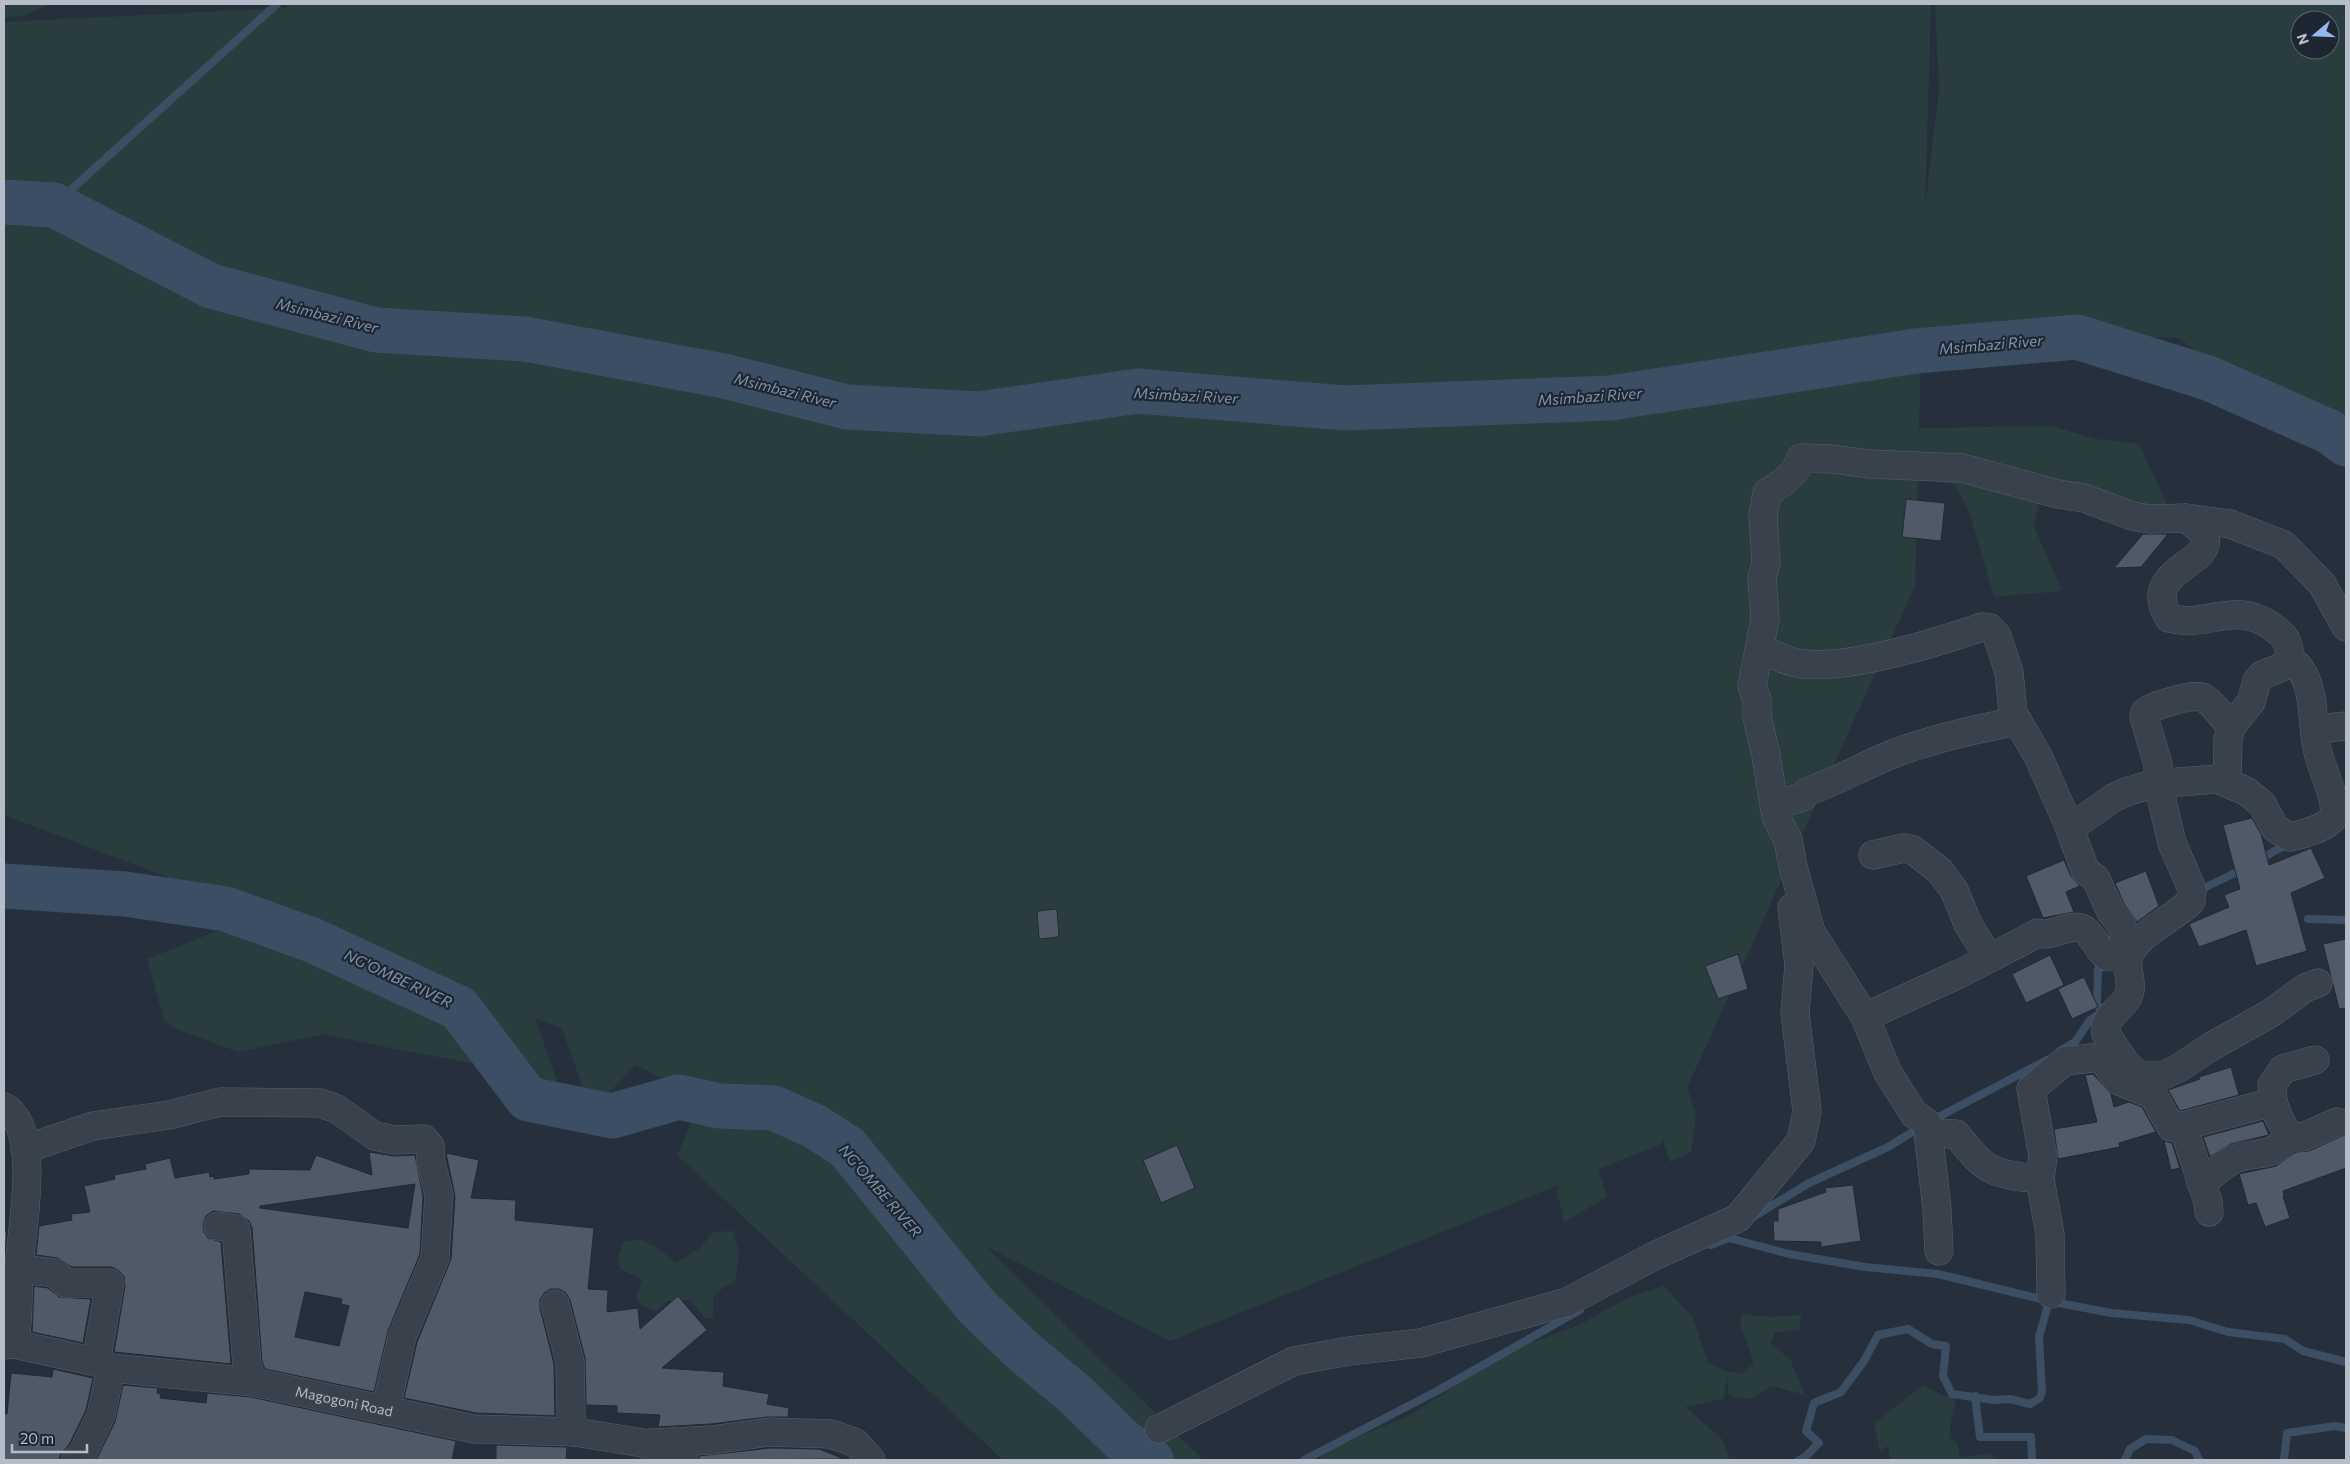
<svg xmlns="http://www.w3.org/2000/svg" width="2350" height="1464" font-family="Commissioner,sans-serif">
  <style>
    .green { fill: #293d3e; fill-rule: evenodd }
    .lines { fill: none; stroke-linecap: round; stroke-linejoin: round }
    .stream { stroke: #3c4e64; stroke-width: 8 }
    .river { stroke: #3c4e64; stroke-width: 45 }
    .building { fill: #4f5967; stroke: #202933; fill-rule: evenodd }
    .minor-casing { stroke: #57606a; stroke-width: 29 }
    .minor { stroke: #39424c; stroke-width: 28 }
    .labels { text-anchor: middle; stroke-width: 4.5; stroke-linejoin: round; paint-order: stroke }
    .street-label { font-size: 14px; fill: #b5bdc8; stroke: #1e2731 }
    .water-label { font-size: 15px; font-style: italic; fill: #7f94ad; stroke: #1e2731 }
  </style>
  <rect width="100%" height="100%" fill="#26303c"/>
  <g class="green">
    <path d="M4,4H51L24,16L4,17Z"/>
    <path d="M289,4H1931L1925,208L1939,89L1935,4H2346V463L2179,338L1922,328L1919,428L2051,426L2096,439L2139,444L2173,517L2041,497L2034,526L2062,591L1994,597L1969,511L1955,485L1918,479L1915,586L1687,1088L1696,1114L1691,1152L1670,1162L1663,1140L1661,1144L1598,1169L1607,1197L1564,1222L1557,1191L1559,1185L1170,1341L985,1246L1203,1460H1003L677,1155L702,1099L636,1065L591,1111L562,1028L535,1018L570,1118L484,1065L399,1050L325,1034L238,1052L176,1029L164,1020L147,959L262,913L4,815V22L286,8ZM2300,20H2330V50H2300Z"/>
    <path d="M733,1231L739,1253L735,1282L725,1286L713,1297V1318H705L690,1300L667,1301L657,1311L640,1305L637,1296L642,1279L620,1269L618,1257L623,1242L639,1239L656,1247L676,1263L700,1248L713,1232Z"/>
    <path d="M1664,1286L1693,1318L1708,1363L1729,1372L1740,1374L1754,1364L1740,1323L1741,1314L1769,1317L1801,1315L1800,1330L1775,1332L1771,1344L1790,1359L1805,1395L1772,1386L1750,1399L1735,1397L1728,1393V1376L1723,1399L1685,1407L1722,1439L1730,1460H1320L1322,1451L1411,1415L1507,1351L1575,1327L1630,1297Z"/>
    <path d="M1924,1385L1940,1395L1956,1398L1950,1427V1438L1957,1443L1960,1457L1992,1453L1994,1460H1891L1888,1446L1880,1451L1874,1423Z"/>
  </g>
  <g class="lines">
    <g class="stream">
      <path d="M54,205L277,4"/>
      <path d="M2259,861L2276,850L2290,844"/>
      <path d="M2196,892L2245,868"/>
      <path d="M2308,919L2346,920"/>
      <path d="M2060,1051L2075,1042L2090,1020L2101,1013L2097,1002L2098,969L2109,965"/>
      <path d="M1753,1217L1809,1183L1888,1147L1927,1123L2047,1060"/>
      <path d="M1711,1245L1729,1238L1789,1254L1865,1267L1938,1274L2049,1301L2111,1313L2189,1320L2228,1332L2285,1339L2303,1351L2346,1362"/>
      <path d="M1975,1396L1980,1437H2031L2032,1460"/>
      <path d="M1304,1460L1437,1391L1580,1310"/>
      <path d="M1799,1460L1805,1457L1819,1443L1806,1431L1814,1403L1841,1392L1864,1361L1878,1335L1908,1329L1932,1344L1946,1346L1943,1376L1952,1394L1994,1400L2010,1399L2030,1404L2040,1398L2042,1391L2039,1337L2049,1301"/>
      <path d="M2125,1460L2130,1449L2146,1439L2172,1440L2195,1451L2199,1460"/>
      <path d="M2284,1460L2287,1433L2335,1426L2346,1428"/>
    </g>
    <g class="river">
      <path d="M4,202L54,205L211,286L376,330L525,339L724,376L847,407L979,414L1138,391L1345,408L1610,398L1916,351L2077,337L2208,378L2330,432L2346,444"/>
      <path d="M4,886L125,894L226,909L312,940L459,1008L528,1099L612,1116L679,1097L719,1106L774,1108L814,1126L847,1147L977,1307L1023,1351L1076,1395L1123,1441L1151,1460"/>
    </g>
  </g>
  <g class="building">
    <path d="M1906,499L1945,503L1941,541L1902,537Z"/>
    <path d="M2143,534H2168L2141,567L2114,568Z"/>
    <path d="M2252,818L2261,834L2269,865L2311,848L2325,878L2291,893L2307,951L2256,966L2246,930L2199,947L2189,924L2229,907L2224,895L2240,889L2223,825Z"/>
    <path d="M2064,860L2071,876L2080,886L2066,892L2074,912L2043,918L2026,876Z"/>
    <path d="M2146,871L2159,906L2137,922L2124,904L2115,883Z"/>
    <path d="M1057,909L1059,937L1039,939L1037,911Z"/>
    <path d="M2346,939V1008L2339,1009L2323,944Z"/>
    <path d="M1738,954L1748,989L1718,999L1705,966Z"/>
    <path d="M2050,955L2064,985L2026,1003L2012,974Z"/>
    <path d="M2084,977L2098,1007L2072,1019L2058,989Z"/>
    <path d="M2231,1067L2239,1095L2180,1111L2168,1090L2200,1079L2199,1077Z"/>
    <path d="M2093,1074L2111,1094L2114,1107L2129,1102L2142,1107L2156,1132L2119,1143L2120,1147L2058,1159L2054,1129L2097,1122L2085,1075Z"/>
    <path d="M2263,1121L2269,1135L2231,1144L2210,1157L2203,1137Z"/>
    <path d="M2346,1134V1168L2283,1191L2284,1195L2283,1196L2290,1218L2265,1227L2256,1203L2248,1205L2239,1174L2276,1166L2296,1152L2309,1151Z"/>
    <path d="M2164,1141L2172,1143L2180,1168L2171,1170Z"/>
    <path d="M1177,1145L1195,1188L1161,1203L1143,1160Z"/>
    <path d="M369,1152L394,1156L415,1155L423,1196L420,1254L388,1331L374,1392L265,1369L262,1362L252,1228L249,1221L239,1214L213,1211L206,1216L203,1224L204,1232L208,1238L221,1242L231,1364L114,1352L125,1286L124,1276L118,1270L111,1267H72L58,1258L36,1255L39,1226L72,1220L71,1214L90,1212L84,1186L115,1179L114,1175L146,1169L145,1164L170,1158L175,1178L209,1172L210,1177L214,1176V1179L249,1174V1169L310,1170L316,1155L372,1175ZM415,1184L408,1228L260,1208V1206ZM305,1292L342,1299L341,1304L349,1306L339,1346L295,1337Z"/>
    <path d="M446,1153L479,1160L471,1198L516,1200L515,1220L594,1228L588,1289L608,1290L607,1312L638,1308L640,1329L678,1296L707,1330L662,1368L724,1372L723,1386L769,1394L767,1404L789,1408L788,1417H767L711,1424L658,1427L660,1415L617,1413V1406L586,1405L585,1358L570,1300L566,1293L559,1289H551L544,1293L540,1300V1308L554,1364L555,1416L476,1413L404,1398L417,1342L451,1259L455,1196Z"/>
    <path d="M1853,1185L1861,1241L1821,1247V1242L1774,1241L1773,1221H1778V1209L1826,1192L1825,1188Z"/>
    <path d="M4,1232H7L4,1263Z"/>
    <path d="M34,1286L48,1288L59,1297L91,1299L83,1343L32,1332Z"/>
    <path d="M53,1369L93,1378L86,1410L69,1445L61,1453L59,1460H4V1414H7L11,1373L52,1377Z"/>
    <path d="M123,1385L158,1388L157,1393L161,1394L160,1398L206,1403L207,1393L251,1397L456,1441L452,1460H96L115,1422Z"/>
    <path d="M496,1445L567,1447L566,1460H496Z"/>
    <path d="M770,1448L819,1449L844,1459L699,1460V1456Z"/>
  </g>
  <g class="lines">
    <defs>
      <g id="minor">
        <path d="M2186,518L2230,524L2284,545L2322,584L2346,627"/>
        <path d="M1760,648C1774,655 1787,662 1803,664C1851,669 1935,643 1982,627L1990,628L1997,636L2009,672L2013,713L2039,758L2068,824L2085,870L2096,879L2111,912L2122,926L2126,948L2115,956H2106C2098,949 2091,933 2083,929C2069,922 2053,938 2038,933L1961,973L1865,1017"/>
        <path d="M2231,727C2225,720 2209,698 2201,697C2190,694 2153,706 2145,712L2144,717L2158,764V783L2172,843L2192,889L2191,901C2174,919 2137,933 2129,956C2124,969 2135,983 2128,997C2121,1010 2102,1018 2106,1034L2126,1064L2140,1076H2162L2179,1068L2212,1046L2271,1013L2305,988L2318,983"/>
        <path d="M2315,729L2346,726"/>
        <path d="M1775,805L1803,797L1807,792C1837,781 1865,765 1895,753C1935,738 1976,729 2018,721"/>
        <path d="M2068,824L2079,822L2113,798L2126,792L2153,784L2217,779L2246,791L2262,804L2275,828L2290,837C2301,835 2325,828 2332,819C2336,814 2334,808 2334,803C2330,782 2319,764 2316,743C2312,718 2315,685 2297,665H2287"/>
        <path d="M1873,855L1904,848L1913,850L1940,871L1954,890L1968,924L1989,958"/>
        <path d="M4,1107C43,1129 21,1230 19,1268C17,1294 20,1318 14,1344"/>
        <path d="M2183,1126L2273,1102"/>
        <path d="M1930,1133L1956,1134C1988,1173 1989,1173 2040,1179"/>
        <path d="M2289,1136L2278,1116L2273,1102L2272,1085L2283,1069L2315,1060"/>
        <path d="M25,1149L93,1126L169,1115L220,1102L320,1103L337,1109L375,1136L394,1140L424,1139L430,1146L431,1163L439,1195L435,1258L402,1337L386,1408"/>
        <path d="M2201,1183C2212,1176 2225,1162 2237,1158C2259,1151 2273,1158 2289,1136L2303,1137L2337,1122"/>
        <path d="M218,1226L236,1229L247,1365L253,1382"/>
        <path d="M1939,1251L1937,1209L1927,1123L1914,1114L1888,1073L1865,1017L1811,932L1793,866L1788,840L1776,817L1766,755L1757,717V700L1752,686L1765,619L1762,578L1766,563L1763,516L1767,493C1782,483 1795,476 1801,458L1832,459L1869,464L1962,468L2058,494L2084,498L2132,516L2150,519L2186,518C2250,562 2133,561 2169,618C2210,630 2237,595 2280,633C2290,641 2291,654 2287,665L2262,675L2257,681L2251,702L2231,727L2228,740L2227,782"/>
        <path d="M19,1269L56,1273L65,1283H110L96,1362"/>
        <path d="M2051,1294L2050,1234L2040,1179L2043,1157L2031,1089L2065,1061L2101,1057L2117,1080L2153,1095L2171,1127L2183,1126L2208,1202L2209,1212"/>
        <path d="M555,1304L570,1362L571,1418L575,1432"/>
        <path id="s1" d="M4,1345L14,1344L96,1362L111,1368L253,1382L474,1429L575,1432L643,1443L684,1460"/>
        <path d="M1159,1429L1294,1361L1349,1351L1421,1343L1567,1302L1654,1256L1738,1218L1801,1141L1807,1111L1795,1013L1799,965L1792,908"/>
        <path d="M650,1443L712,1440L769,1432L831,1434L856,1443L871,1460"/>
        <path d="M75,1460L81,1456L101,1415L111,1368"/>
      </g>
    </defs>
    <use href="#minor" class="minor-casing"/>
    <use href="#minor" class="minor"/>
  </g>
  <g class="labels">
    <g class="street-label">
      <text dy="5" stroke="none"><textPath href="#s1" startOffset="346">Magogoni Road</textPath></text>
    </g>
    <g class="water-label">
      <text transform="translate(327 316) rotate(14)" y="5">Msimbazi River</text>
      <text transform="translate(1991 345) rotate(-5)" y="5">Msimbazi River</text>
      <text transform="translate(785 391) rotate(14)" y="5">Msimbazi River</text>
      <text transform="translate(1186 396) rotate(3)" y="5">Msimbazi River</text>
      <text transform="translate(1590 397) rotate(-4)" y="5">Msimbazi River</text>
      <text transform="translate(398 979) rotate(25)" y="5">NG'OMBE RIVER</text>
      <text transform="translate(880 1191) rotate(49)" y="5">NG'OMBE RIVER</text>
    </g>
  </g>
  <rect width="2350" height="1464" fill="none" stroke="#b5bdc8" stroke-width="10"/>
  <g transform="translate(2315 35) rotate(251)"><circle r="24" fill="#1e2731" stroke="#5a636d"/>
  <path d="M0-4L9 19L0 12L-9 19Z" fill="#91b8f1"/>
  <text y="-8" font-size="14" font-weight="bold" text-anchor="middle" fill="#b5bdc8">N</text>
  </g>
  <path d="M12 1444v8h75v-8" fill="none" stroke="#b5bdc8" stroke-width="2.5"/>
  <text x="20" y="1444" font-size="15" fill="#b5bdc8" stroke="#1e2731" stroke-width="4" paint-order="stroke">20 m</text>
</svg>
